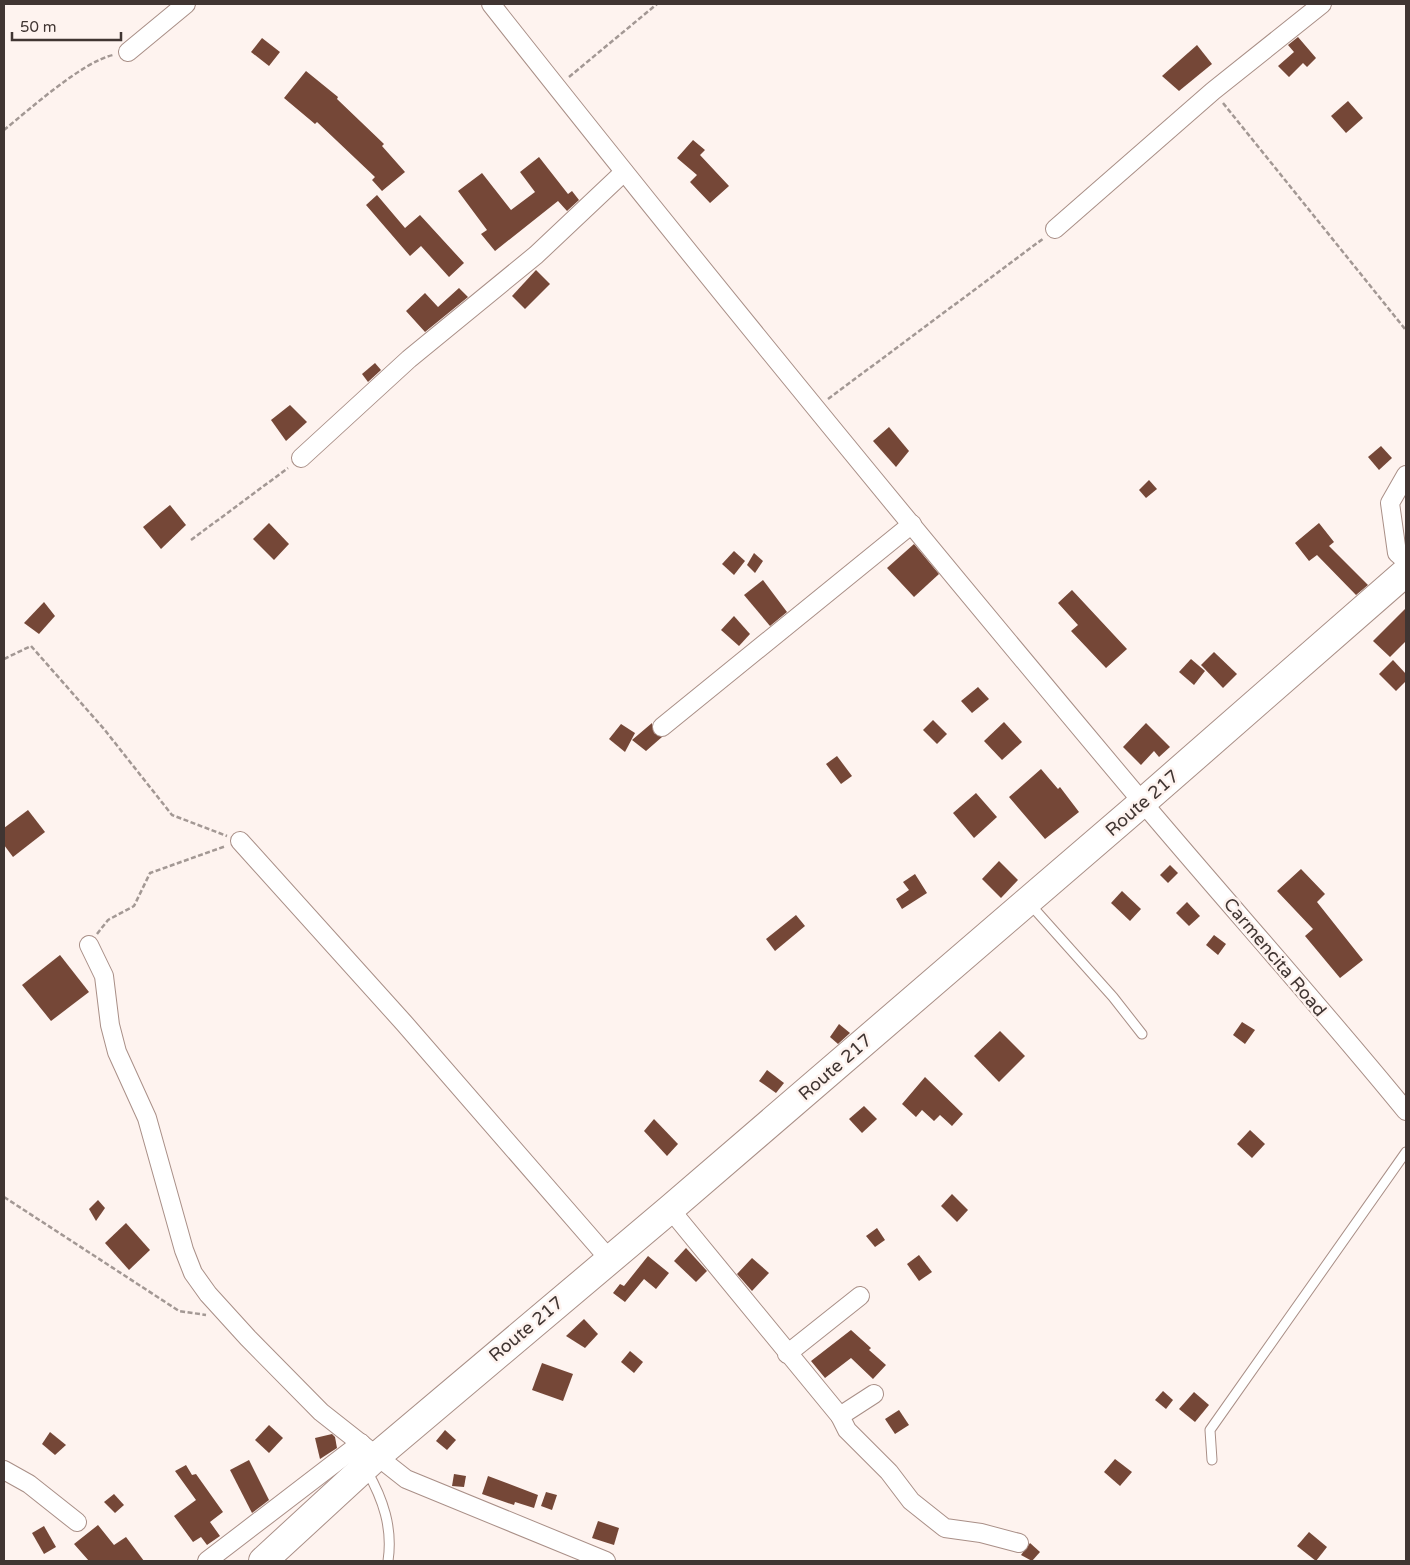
<svg xmlns="http://www.w3.org/2000/svg" width="1410" height="1565" font-family="'Varela Round',sans-serif">
  <style>
    .building { fill: #754737 }
    .lines { fill: none; stroke-linecap: round; stroke-linejoin: round }
    .service-casing { stroke: #a98f87; stroke-width: 11 }
    .minor-casing { stroke: #a98f87; stroke-width: 20 }
    .primary-casing { stroke: #a98f87; stroke-width: 30 }
    .path { stroke: #a39894; stroke-width: 2.5; stroke-dasharray: 5 2.5; stroke-linecap: butt }
    .service { stroke: #fff; stroke-width: 9 }
    .minor { stroke: #fff; stroke-width: 18 }
    .primary { stroke: #fff; stroke-width: 28 }
    .labels { text-anchor: middle; stroke-width: 5; stroke-linejoin: round; paint-order: stroke }
    .street-label { font-size: 18px; fill: #403532; stroke: #fef3ef }
  </style>
  <rect width="100%" height="100%" fill="#fef3ef"/>
  <g class="building">
    <path d="M1298,37L1316,58L1307,67L1303,63L1289,77L1278,66L1294,52L1288,45Z"/>
    <path d="M262,38L280,52L269,66L251,52Z"/>
    <path d="M1197,45L1212,64L1179,91L1162,76Z"/>
    <path d="M306,71L338,97L337,99L384,144L382,146L405,172L382,191L372,180L375,177L317,122L315,124L284,98Z"/>
    <path d="M1348,101L1363,118L1346,133L1331,116Z"/>
    <path d="M693,140L705,150L700,155L729,186L710,203L690,182L697,175L677,158Z"/>
    <path d="M539,157L568,194L572,191L579,200L567,211L558,201L495,251L481,234L487,230L458,191L482,173L511,210L535,192L520,172Z"/>
    <path d="M377,195L405,228L420,215L464,263L449,277L421,246L410,256L366,205Z"/>
    <path d="M536,270L550,284L525,309L512,296Z"/>
    <path d="M459,288L468,297L425,332L406,311L425,293L438,307Z"/>
    <path d="M375,363L381,370L368,382L362,374Z"/>
    <path d="M290,405L307,422L286,441L271,420Z"/>
    <path d="M889,427L909,451L896,467L873,441Z"/>
    <path d="M1381,446L1392,458L1379,470L1368,457Z"/>
    <path d="M1149,480L1157,489L1146,498L1139,490Z"/>
    <path d="M170,505L186,525L161,549L143,527Z"/>
    <path d="M269,523L289,544L274,560L253,539Z"/>
    <path d="M1319,523L1334,542L1329,546L1368,585L1356,595L1317,555L1309,561L1295,543Z"/>
    <path d="M914,544L939,574L914,597L887,568Z"/>
    <path d="M734,551L745,561L734,575L722,564Z"/>
    <path d="M754,553L763,561L755,573L747,565Z"/>
    <path d="M763,580L787,612L770,626L744,595Z"/>
    <path d="M1072,590L1127,649L1106,668L1071,631L1078,625L1058,603Z"/>
    <path d="M44,602L55,616L39,634L24,623Z"/>
    <path d="M1406,608V641L1390,657L1373,641Z"/>
    <path d="M734,616L750,634L739,646L721,630Z"/>
    <path d="M1214,652L1237,674L1223,688L1201,665Z"/>
    <path d="M1191,659L1205,671L1194,685L1179,672Z"/>
    <path d="M1393,660L1406,674V681L1396,691L1379,674Z"/>
    <path d="M978,687L989,699L972,713L961,701Z"/>
    <path d="M933,720L947,734L937,744L923,730Z"/>
    <path d="M1004,722L1022,742L1002,760L984,741Z"/>
    <path d="M652,723L654,733L662,737L646,751L632,740Z"/>
    <path d="M1146,723L1170,747L1159,757L1154,751L1141,765L1123,747Z"/>
    <path d="M621,724L635,733L625,752L609,739Z"/>
    <path d="M837,756L852,776L841,784L826,764Z"/>
    <path d="M1041,769L1058,789L1060,787L1079,812L1045,839L1009,797Z"/>
    <path d="M976,793L997,817L974,838L953,813Z"/>
    <path d="M28,810L45,832L13,857L4,845V828Z"/>
    <path d="M999,861L1018,880L1001,898L982,879Z"/>
    <path d="M1170,865L1178,873L1168,883L1160,875Z"/>
    <path d="M1301,869L1325,894L1317,902L1363,960L1340,978L1305,936L1313,929L1277,891Z"/>
    <path d="M915,874L927,893L902,909L896,899L909,890L903,882Z"/>
    <path d="M1122,891L1141,909L1130,921L1111,903Z"/>
    <path d="M1187,902L1200,916L1189,926L1176,913Z"/>
    <path d="M796,915L805,926L775,951L766,939Z"/>
    <path d="M1214,935L1226,944L1218,955L1206,945Z"/>
    <path d="M60,955L89,992L51,1021L22,985Z"/>
    <path d="M1242,1022L1255,1030L1245,1044L1233,1035Z"/>
    <path d="M839,1024L850,1033L838,1044L830,1037Z"/>
    <path d="M1000,1031L1025,1056L999,1082L974,1056Z"/>
    <path d="M767,1070L784,1083L776,1093L759,1081Z"/>
    <path d="M925,1077L963,1114L952,1126L940,1115L934,1121L922,1110L916,1117L902,1104Z"/>
    <path d="M864,1106L877,1119L862,1133L849,1119Z"/>
    <path d="M654,1119L678,1144L667,1156L644,1131Z"/>
    <path d="M1250,1130L1265,1144L1252,1158L1237,1144Z"/>
    <path d="M952,1194L968,1210L957,1222L941,1206Z"/>
    <path d="M98,1200L105,1208L96,1221L89,1209Z"/>
    <path d="M126,1223L150,1250L129,1270L105,1243Z"/>
    <path d="M877,1228L885,1240L875,1247L866,1236Z"/>
    <path d="M686,1248L707,1271L696,1282L674,1261Z"/>
    <path d="M919,1255L932,1272L919,1281L907,1264Z"/>
    <path d="M648,1256L669,1273L656,1289L644,1279L625,1302L613,1293L620,1284L624,1286Z"/>
    <path d="M752,1258L769,1273L752,1291L737,1274Z"/>
    <path d="M584,1319L598,1334L585,1348L566,1336Z"/>
    <path d="M851,1330L871,1348L869,1350L886,1365L873,1379L851,1358L825,1378L811,1361Z"/>
    <path d="M630,1351L643,1362L634,1373L621,1362Z"/>
    <path d="M542,1363L573,1374L563,1401L532,1390Z"/>
    <path d="M1163,1391L1173,1400L1166,1409L1155,1400Z"/>
    <path d="M1194,1392L1209,1405L1195,1422L1179,1409Z"/>
    <path d="M899,1410L909,1425L895,1434L885,1419Z"/>
    <path d="M269,1425L283,1438L269,1453L255,1440Z"/>
    <path d="M445,1430L456,1440L447,1450L436,1441Z"/>
    <path d="M50,1432L66,1445L55,1455L42,1444Z"/>
    <path d="M332,1434L335,1437L337,1448L320,1459L315,1438Z"/>
    <path d="M1115,1459L1132,1472L1120,1486L1104,1472Z"/>
    <path d="M249,1460L269,1500L252,1513L230,1470Z"/>
    <path d="M186,1465L192,1475L196,1474L223,1512L210,1522L220,1536L207,1545L201,1537L193,1542L174,1516L196,1500L175,1471Z"/>
    <path d="M454,1474L466,1476L464,1487L452,1486Z"/>
    <path d="M488,1476L538,1495L534,1508L515,1502L514,1505L482,1494Z"/>
    <path d="M546,1492L557,1495L552,1510L541,1506Z"/>
    <path d="M114,1494L124,1505L115,1513L104,1502Z"/>
    <path d="M598,1521L619,1528L614,1545L592,1538Z"/>
    <path d="M98,1525L114,1545L126,1537L144,1561H89L74,1544Z"/>
    <path d="M44,1526L56,1547L44,1554L32,1533Z"/>
    <path d="M1309,1532L1327,1547L1316,1561L1297,1546Z"/>
    <path d="M1030,1543L1040,1552L1032,1561L1021,1555Z"/>
  </g>
  <g class="lines">
    <defs>
      <g id="service">
        <path d="M1029,903L1113,997L1142,1034"/>
        <path d="M1212,1460L1210,1430L1406,1152"/>
        <path d="M367,1471C383,1499 393,1528 388,1561"/>
      </g>
      <g id="minor">
        <path d="M491,4C704,274 922,540 1144,804C1231,907 1321,1007 1406,1111"/>
        <path d="M128,52L186,4"/>
        <path d="M1055,229L1213,91L1322,4"/>
        <path d="M301,458L409,359L536,255L624,172"/>
        <path d="M1406,475L1390,503L1397,553L1406,561"/>
        <path d="M662,727L912,524"/>
        <path d="M240,841L404,1023L610,1260"/>
        <path d="M89,945L104,976L110,1025L117,1052L147,1118L184,1250L193,1273L208,1294L248,1338L321,1412L406,1479L606,1561"/>
        <path d="M670,1209L840,1416"/>
        <path d="M787,1354L860,1296"/>
        <path d="M874,1394L840,1416L847,1430L889,1472L911,1501L945,1528L981,1533L1019,1543"/>
        <path d="M4,1470L29,1484L77,1522"/>
        <path d="M207,1561L361,1443"/>
      </g>
      <path id="primary" d="M263,1561L376,1457L670,1209L1143,802L1406,572"/>
    </defs>
    <use href="#service" class="service-casing"/>
    <use href="#minor" class="minor-casing"/>
    <use href="#primary" class="primary-casing"/>
    <g class="path">
      <path d="M569,77L657,4"/>
      <path d="M1223,103L1405,329"/>
      <path d="M4,130C30,109 82,62 113,55"/>
      <path d="M828,399L1044,238"/>
      <path d="M191,540L288,468"/>
      <path d="M4,659L31,646L104,729L172,815L227,836"/>
      <path d="M97,934L108,920L134,906L150,873L226,846"/>
      <path d="M4,1197L179,1311L206,1315"/>
    </g>
    <use href="#service" class="service"/>
    <use href="#minor" class="minor"/>
    <use href="#primary" class="primary"/>
  </g>
  <g class="labels">
    <g class="street-label">
      <text transform="translate(1142 803) rotate(-41)" y="6">Route 217</text>
      <text transform="translate(1275 957) rotate(50)" y="6">Carmencita Road</text>
      <text transform="translate(835 1067) rotate(-41)" y="6">Route 217</text>
      <text transform="translate(526 1329) rotate(-40)" y="6">Route 217</text>
    </g>
  </g>
  <rect width="1410" height="1565" fill="none" stroke="#403532" stroke-width="10"/>
  <path d="M12 32v8h109v-8" fill="none" stroke="#403532" stroke-width="2.5"/>
  <text x="20" y="32" font-size="15" fill="#403532" stroke="#fef3ef" stroke-width="4" paint-order="stroke">50 m</text>
</svg>
